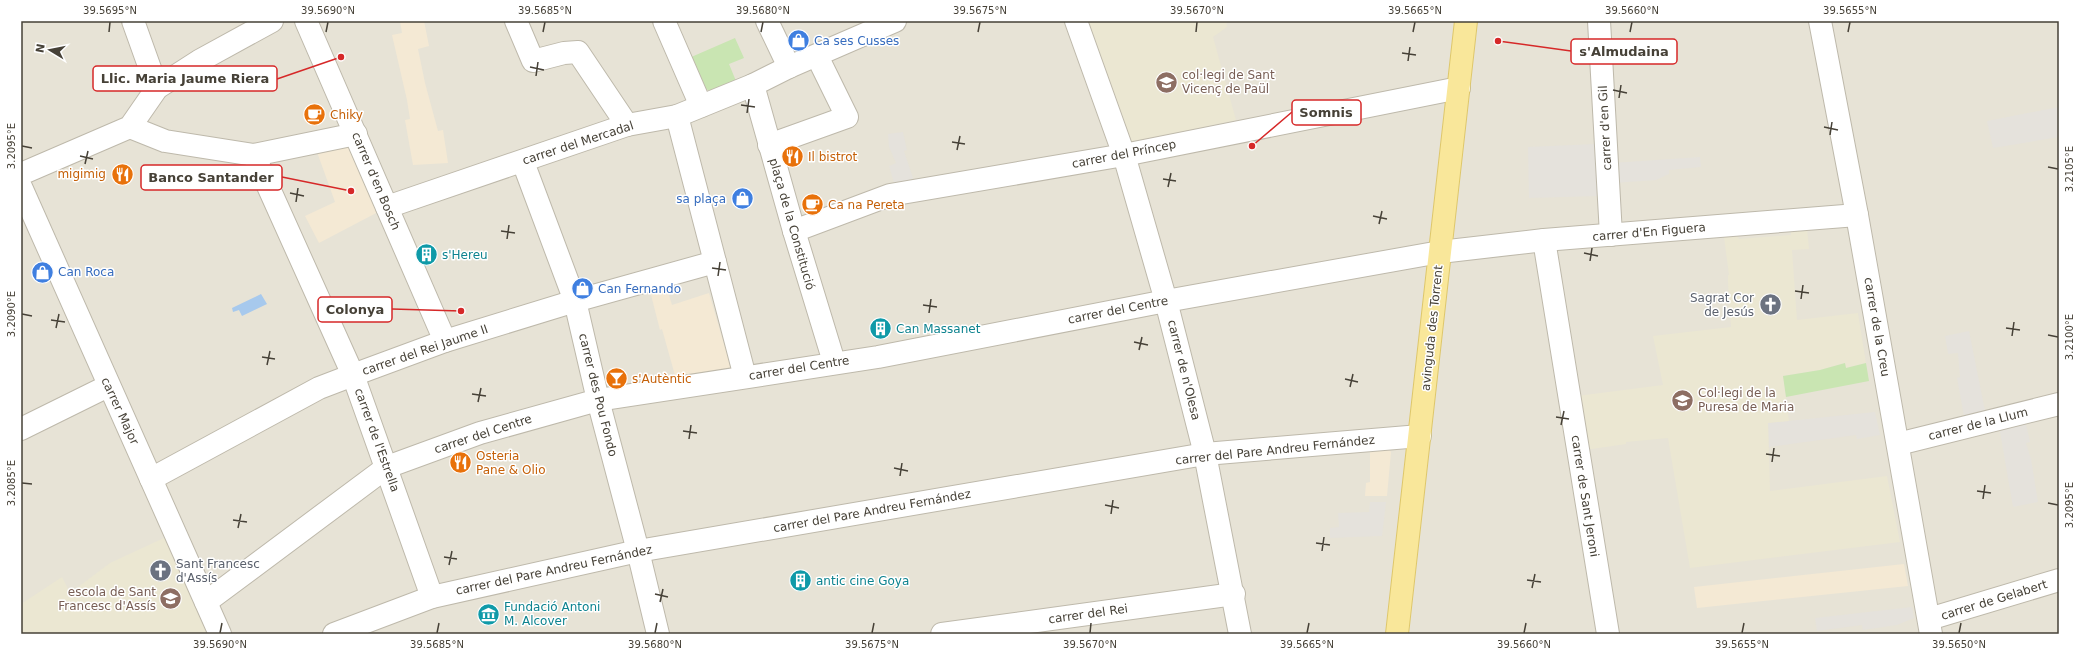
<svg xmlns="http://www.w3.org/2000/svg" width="2080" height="655" font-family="'DejaVu Sans',sans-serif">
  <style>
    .residential { fill: #e7e3d6 }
    .commercial { fill: #f4e9d4 }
    .industrial { fill: #e5e2dc }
    .education { fill: #ebe7d2 }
    .green { fill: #c9e5b2 }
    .water { fill: #a7c9ed }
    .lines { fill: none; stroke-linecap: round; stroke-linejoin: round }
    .minor-casing { stroke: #beb9ab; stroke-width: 24 }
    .major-casing { stroke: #dec76b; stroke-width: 24 }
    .minor { stroke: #fff; stroke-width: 22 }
    .major { stroke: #f9e79a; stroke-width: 22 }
    .ticks { fill: none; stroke: #464137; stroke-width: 1.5 }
    .labels { text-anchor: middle; stroke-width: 3; stroke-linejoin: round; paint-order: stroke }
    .shop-label { font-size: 12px; fill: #366cbe; stroke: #fff; text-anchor: start }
    .education-label { font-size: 12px; fill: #785e54; stroke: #fff; text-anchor: start }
    .food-label { font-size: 12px; fill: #c56008; stroke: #fff; text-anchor: start }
    .street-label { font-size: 12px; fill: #464137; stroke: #fff }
    .culture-label { font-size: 12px; fill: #0d838f; stroke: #fff; text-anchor: start }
    .worship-label { font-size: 12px; fill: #5b616d; stroke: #fff; text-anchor: end }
    .leader { fill: none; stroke: #d62828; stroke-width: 1.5 }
    .callout-dot { fill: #d62828; stroke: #fff; stroke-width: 1.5 }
    .callout { fill: #fff; stroke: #d62828; stroke-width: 1.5 }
    .callout-label { font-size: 13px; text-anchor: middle; font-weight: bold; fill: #464137 }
    .neatline { fill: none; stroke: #464137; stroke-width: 1.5 }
    .ticks-label { font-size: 10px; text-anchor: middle; fill: #464137 }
  </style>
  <rect width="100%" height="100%" fill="#f3f1e8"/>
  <rect class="residential" x="21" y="21" width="2038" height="613"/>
  <g class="commercial">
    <path d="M400,21H424L429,46L418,49L425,83L438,131L443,130L448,163L413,165L405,120L410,119L407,100L392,35L402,33Z"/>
    <path d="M345,145L351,147L380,211L319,243L305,216L335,202L317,152Z"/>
    <path d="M666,286L672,305L709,293L731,368L676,379L662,329L660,330L650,291Z"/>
    <path d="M1370,444H1384L1391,452L1387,496H1365L1366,483L1370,482Z"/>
    <path d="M1904,564L1908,586L1697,608L1694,587Z"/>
  </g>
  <g class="industrial">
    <path d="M2059,107V137L1993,148L1987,121Z"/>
    <path d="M903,132L907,150L904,151L914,181L895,186L889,166L896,163L889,147L888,134Z"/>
    <path d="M1595,144L1598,196L1529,198L1528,147Z"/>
    <path d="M1700,157L1701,167L1669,170V174L1656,180L1613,183L1612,163Z"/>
    <path d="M1969,331L1985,411L1964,416L1957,378L1960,377L1958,353L1948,354L1945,336Z"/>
    <path d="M1875,412L1880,435L1857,439L1856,435L1769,447L1768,423Z"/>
    <path d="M2025,420L2030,442L2026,443L2031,459L2038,502L2013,507L1999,426Z"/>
    <path d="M1370,502H1386L1382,536L1330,538V528L1339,527L1338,513L1369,512Z"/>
    <path d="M1912,607L1914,618L1897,625L1863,630L1862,625L1817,631L1815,618Z"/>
  </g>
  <g class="education">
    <path d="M1089,21H1226L1227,27L1213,37L1236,120L1129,143L1086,23Z"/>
    <path d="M1807,229L1809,249L1792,250L1797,320L1858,313L1866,363L1846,368L1845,363L1820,370L1783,376L1789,421L1768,423L1770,491L1887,476L1900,542L1690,568L1668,438L1626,442V444L1585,450L1577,396L1663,385L1653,336L1731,327L1728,283V275H1729L1724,237L1737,236L1739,239L1791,235V230Z"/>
    <path d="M166,537L208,631L203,634H21V604L62,577L70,593L110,563Z"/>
  </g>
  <g class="green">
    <path d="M735,38L744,58L729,64L736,81L712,92L702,87L689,58Z"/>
    <path d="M1845,363L1846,368L1866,363L1869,381L1786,397L1783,376L1820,370Z"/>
  </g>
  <path class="water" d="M261,294L267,304L242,316L239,310L233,312L232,308Z"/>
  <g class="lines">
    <defs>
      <g id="minor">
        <path d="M133,21L157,88"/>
        <path d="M306,21L445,341"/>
        <path d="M516,21L533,61L564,53L578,52L627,125"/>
        <path d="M664,21L701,106"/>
        <path d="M767,21L789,67"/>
        <path d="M1076,21L1124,155L1166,301L1205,454L1240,634"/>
        <path d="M1599,21L1611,235"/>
        <path d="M1820,21L1857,215L1931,634"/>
        <path d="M753,85L794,231L834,362"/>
        <path d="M677,116L745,377"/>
        <path d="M130,127L165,141L254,155L356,134"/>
        <path d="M769,145L847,117L817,56"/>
        <path d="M254,155L353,375L432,597"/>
        <path d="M523,162L575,301L598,400L638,551L658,634"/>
        <path d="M21,174L130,127L157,88L199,61L272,21"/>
        <path d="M21,187L220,634"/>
        <path d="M387,207L627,125L677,116L753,85L789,67L895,21"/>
        <path d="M794,231L890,195L1124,155L1459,88"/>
        <path d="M1544,240L1608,634"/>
        <path d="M21,429L108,386"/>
        <path d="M1898,444L2059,404"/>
        <path d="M151,479L319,388L353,375L445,341L575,301L715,262"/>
        <path d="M206,602L387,467L480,433L598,400L878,357L1166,301L1440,252L1544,240L1857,215"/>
        <path d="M1929,619L2059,580"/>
        <path d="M334,634L432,597L638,551L1205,454L1420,436"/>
        <path d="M942,634L1234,594"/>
      </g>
      <path id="major" d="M1397,634L1466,21"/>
    </defs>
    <use href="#minor" class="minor-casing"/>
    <use href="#major" class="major-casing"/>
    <use href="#minor" class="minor"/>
    <use href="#major" class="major"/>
  </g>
  <path class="ticks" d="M109,32L110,22M326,32L328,22M543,32L545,22M761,32L763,22M978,32L980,22M1196,32L1197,22M1413,32L1415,22M1630,32L1632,22M1848,32L1850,22M1402,53L1416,55M1408,61L1410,47M530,67L544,70M536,76L538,62M1613,90L1627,93M1619,98L1621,85M741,105L755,107M747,113L749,99M1824,127L1838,130M1830,135L1832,122M952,142L965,144M22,146L32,148M957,150L960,136M80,156L93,159M85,164L88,151M2048,167L2058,169M1163,179L1176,181M1168,187L1171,173M290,193L304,196M296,202L298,188M1373,216L1387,219M1379,224L1382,211M501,231L515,233M507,239L509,225M1584,253L1598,256M1590,261L1592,248M712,268L726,270M718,276L720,262M1795,291L1809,293M1801,299L1803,285M923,305L937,307M929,313L931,299M22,314L32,316M51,320L65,322M56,328L59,314M2006,328L2020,330M2048,335L2058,337M2012,336L2014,322M1134,342L1148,345M1139,350L1142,337M262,357L275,359M267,365L270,351M1345,379L1358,382M1350,387L1353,374M472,394L486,396M478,402L481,388M1556,417L1569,419M1561,425L1564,411M683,431L697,433M689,439L691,425M1766,454L1780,456M1772,462L1774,448M894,468L908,471M900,476L902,463M22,483L32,484M1977,491L1991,493M1983,499L1985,485M2048,503L2058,505M1105,505L1119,508M1111,514L1113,500M233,520L247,522M238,528L241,514M1316,543L1330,545M1322,551L1324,537M444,557L457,559M449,565L452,551M1527,580L1541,582M1532,588L1535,574M655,594L668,597M660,602L663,589M220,633L222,623M437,633L439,623M655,633L657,623M872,633L874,623M1090,633L1091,623M1307,633L1309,623M1524,633L1526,623M1742,633L1744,623M1959,633L1961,623"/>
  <defs>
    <symbol id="shop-disc" viewBox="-11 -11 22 22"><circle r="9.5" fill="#3f7fe0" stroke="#fff"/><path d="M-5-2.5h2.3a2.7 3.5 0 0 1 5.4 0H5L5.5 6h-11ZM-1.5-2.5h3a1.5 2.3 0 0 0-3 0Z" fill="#fff"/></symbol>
    <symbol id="school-disc" viewBox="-11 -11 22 22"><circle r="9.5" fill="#8d6e63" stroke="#fff"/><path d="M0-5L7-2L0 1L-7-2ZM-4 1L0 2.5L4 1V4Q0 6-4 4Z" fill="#fff"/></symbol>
    <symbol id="cafe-disc" viewBox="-11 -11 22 22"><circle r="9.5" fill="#e8710a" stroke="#fff"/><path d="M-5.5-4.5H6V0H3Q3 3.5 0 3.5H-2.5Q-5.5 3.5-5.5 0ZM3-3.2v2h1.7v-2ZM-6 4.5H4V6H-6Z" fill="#fff"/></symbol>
    <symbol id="restaurant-disc" viewBox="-11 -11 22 22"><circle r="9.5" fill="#e8710a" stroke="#fff"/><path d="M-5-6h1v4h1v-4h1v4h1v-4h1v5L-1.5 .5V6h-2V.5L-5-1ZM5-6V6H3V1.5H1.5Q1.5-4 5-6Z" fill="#fff"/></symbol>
    <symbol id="building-disc" viewBox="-11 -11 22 22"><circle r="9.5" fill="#0f9aa8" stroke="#fff"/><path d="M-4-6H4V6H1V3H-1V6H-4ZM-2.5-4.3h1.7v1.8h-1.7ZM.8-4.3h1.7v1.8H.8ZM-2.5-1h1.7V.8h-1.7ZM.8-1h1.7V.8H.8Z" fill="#fff"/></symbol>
    <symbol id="church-disc" viewBox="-11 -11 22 22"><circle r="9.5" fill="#6b7280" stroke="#fff"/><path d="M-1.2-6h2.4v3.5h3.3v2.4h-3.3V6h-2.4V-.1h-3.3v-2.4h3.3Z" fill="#fff"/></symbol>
    <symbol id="bar-disc" viewBox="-11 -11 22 22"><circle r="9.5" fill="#e8710a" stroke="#fff"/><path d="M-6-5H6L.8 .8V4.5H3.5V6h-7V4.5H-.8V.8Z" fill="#fff"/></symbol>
    <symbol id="museum-disc" viewBox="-11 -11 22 22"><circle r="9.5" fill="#0f9aa8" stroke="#fff"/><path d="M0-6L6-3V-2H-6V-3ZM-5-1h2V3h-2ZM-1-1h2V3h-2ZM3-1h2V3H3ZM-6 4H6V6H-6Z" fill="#fff"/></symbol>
  </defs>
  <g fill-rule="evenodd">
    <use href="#shop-disc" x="786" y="28" width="25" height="25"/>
    <use href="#school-disc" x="1154" y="70" width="25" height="25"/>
    <use href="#cafe-disc" x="302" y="102" width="25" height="25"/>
    <use href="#restaurant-disc" x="780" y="144" width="25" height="25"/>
    <use href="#restaurant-disc" x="110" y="162" width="25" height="25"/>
    <use href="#shop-disc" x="730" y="186" width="25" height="25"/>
    <use href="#cafe-disc" x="800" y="192" width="25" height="25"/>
    <use href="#building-disc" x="414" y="242" width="25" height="25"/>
    <use href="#shop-disc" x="30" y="260" width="25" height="25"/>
    <use href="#shop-disc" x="570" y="276" width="25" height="25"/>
    <use href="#church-disc" x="1758" y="292" width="25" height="25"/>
    <use href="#building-disc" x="868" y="316" width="25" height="25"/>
    <use href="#bar-disc" x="604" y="366" width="25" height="25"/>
    <use href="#school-disc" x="1670" y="388" width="25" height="25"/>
    <use href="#restaurant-disc" x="448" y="450" width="25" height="25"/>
    <use href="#church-disc" x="148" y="558" width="25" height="25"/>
    <use href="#building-disc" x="788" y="568" width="25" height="25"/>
    <use href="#school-disc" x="158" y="586" width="25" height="25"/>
    <use href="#museum-disc" x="476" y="602" width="25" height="25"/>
  </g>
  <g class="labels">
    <g class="shop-label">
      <text x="814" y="45">Ca ses Cusses</text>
      <text x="726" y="203" text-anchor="end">sa plaça</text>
      <text x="58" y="276">Can Roca</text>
      <text x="598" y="293">Can Fernando</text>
    </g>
    <g class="education-label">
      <text x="1182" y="79">col·legi de Sant<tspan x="1182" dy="14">Vicenç de Paül</tspan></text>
      <text x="1698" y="397">Col·legi de la<tspan x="1698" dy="14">Puresa de Maria</tspan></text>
      <text x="156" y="596" text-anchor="end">escola de Sant<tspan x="156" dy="14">Francesc d'Assís</tspan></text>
    </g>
    <g class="food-label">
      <text x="330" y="119">Chiky</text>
      <text x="808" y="161">Il bistrot</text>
      <text x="106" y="178" text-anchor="end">migimig</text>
      <text x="828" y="209">Ca na Pereta</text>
      <text x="632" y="383">s'Autèntic</text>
      <text x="476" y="460">Osteria<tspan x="476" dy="14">Pane &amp; Olio</tspan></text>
    </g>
    <g class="street-label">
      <text transform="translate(1605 128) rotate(-93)" y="4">carrer d'en Gil</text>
      <text transform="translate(578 143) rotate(-18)" y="4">carrer del Mercadal</text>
      <text transform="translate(1124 154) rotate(-11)" y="4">carrer del Príncep</text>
      <text transform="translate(376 181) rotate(67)" y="4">carrer d'en Bosch</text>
      <text transform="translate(792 224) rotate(74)" y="4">plaça de la Constitució</text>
      <text transform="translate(1649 232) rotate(-5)" y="4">carrer d'En Figuera</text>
      <text transform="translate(1118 310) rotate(-11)" y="4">carrer del Centre</text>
      <text transform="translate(1877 327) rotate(80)" y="4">carrer de la Creu</text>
      <text transform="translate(1432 328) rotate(-84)" y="4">avinguda des Torrent</text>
      <text transform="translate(425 350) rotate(-19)" y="4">carrer del Rei Jaume II</text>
      <text transform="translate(799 368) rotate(-9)" y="4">carrer del Centre</text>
      <text transform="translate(1184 370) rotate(76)" y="4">carrer de n'Olesa</text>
      <text transform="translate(598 395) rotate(76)" y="4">carrer des Pou Fondo</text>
      <text transform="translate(120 411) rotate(65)" y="4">carrer Major</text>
      <text transform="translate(1978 424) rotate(-14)" y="4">carrer de la Llum</text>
      <text transform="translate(483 434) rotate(-18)" y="4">carrer del Centre</text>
      <text transform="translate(377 440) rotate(70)" y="4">carrer de l'Estrella</text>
      <text transform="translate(1275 450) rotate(-6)" y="4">carrer del Pare Andreu Fernández</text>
      <text transform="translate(1585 496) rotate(81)" y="4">carrer de Sant Jeroni</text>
      <text transform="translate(872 511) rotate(-10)" y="4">carrer del Pare Andreu Fernández</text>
      <text transform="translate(554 570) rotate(-12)" y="4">carrer del Pare Andreu Fernández</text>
      <text transform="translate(1994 600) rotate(-17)" y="4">carrer de Gelabert</text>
      <text transform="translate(1088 614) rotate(-8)" y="4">carrer del Rei</text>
    </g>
    <g class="culture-label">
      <text x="442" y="259">s'Hereu</text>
      <text x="896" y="333">Can Massanet</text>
      <text x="816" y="585">antic cine Goya</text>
      <text x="504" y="611">Fundació Antoni<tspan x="504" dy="14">M. Alcover</tspan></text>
    </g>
    <g class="worship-label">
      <text x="1754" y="302">Sagrat Cor<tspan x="1754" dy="14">de Jesús</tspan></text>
      <text x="176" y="568" text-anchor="start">Sant Francesc<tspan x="176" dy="14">d'Assís</tspan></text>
    </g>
  </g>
  <path class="leader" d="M1498 41L1571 51M341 57L277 79M1252 146L1292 112M351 191L282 177M461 311L392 309"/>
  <g class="callout-dot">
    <circle cx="1498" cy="41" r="4"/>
    <circle cx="341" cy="57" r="4"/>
    <circle cx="1252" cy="146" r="4"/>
    <circle cx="351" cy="191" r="4"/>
    <circle cx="461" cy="311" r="4"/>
  </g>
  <g class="callout">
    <rect x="1571" y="39" width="106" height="25" rx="4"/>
    <rect x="93" y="66" width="184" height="25" rx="4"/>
    <rect x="1292" y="100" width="69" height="25" rx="4"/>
    <rect x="141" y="165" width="141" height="25" rx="4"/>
    <rect x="318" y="297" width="74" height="25" rx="4"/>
  </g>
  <g class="callout-label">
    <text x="1624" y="56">s'Almudaina</text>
    <text x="185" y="83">Llic. Maria Jaume Riera</text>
    <text x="1326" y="117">Somnis</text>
    <text x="211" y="182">Banco Santander</text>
    <text x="355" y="314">Colonya</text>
  </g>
  <rect width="2080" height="655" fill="none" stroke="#ffffff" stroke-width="44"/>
  <g transform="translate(50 50) rotate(280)" stroke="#ffffff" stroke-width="3" paint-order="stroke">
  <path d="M0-3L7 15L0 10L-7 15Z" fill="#464137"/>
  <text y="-6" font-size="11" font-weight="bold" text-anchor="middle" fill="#464137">N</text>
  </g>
  <rect x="22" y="22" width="2036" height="611" class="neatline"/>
  <g class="ticks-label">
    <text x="110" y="14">39.5695°N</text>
    <text x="328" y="14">39.5690°N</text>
    <text x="545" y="14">39.5685°N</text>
    <text x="763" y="14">39.5680°N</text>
    <text x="980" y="14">39.5675°N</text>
    <text x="1197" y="14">39.5670°N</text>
    <text x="1415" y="14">39.5665°N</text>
    <text x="1632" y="14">39.5660°N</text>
    <text x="1850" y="14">39.5655°N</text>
    <text transform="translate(11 146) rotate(-90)" y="4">3.2095°E</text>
    <text transform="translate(2069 169) rotate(-90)" y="4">3.2105°E</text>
    <text transform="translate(11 314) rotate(-90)" y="4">3.2090°E</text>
    <text transform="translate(2069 337) rotate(-90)" y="4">3.2100°E</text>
    <text transform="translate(11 483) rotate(-90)" y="4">3.2085°E</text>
    <text transform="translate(2069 505) rotate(-90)" y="4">3.2095°E</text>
    <text x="220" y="648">39.5690°N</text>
    <text x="437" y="648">39.5685°N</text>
    <text x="655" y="648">39.5680°N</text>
    <text x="872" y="648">39.5675°N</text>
    <text x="1090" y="648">39.5670°N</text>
    <text x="1307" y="648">39.5665°N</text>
    <text x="1524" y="648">39.5660°N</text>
    <text x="1742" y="648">39.5655°N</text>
    <text x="1959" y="648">39.5650°N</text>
  </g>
</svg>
